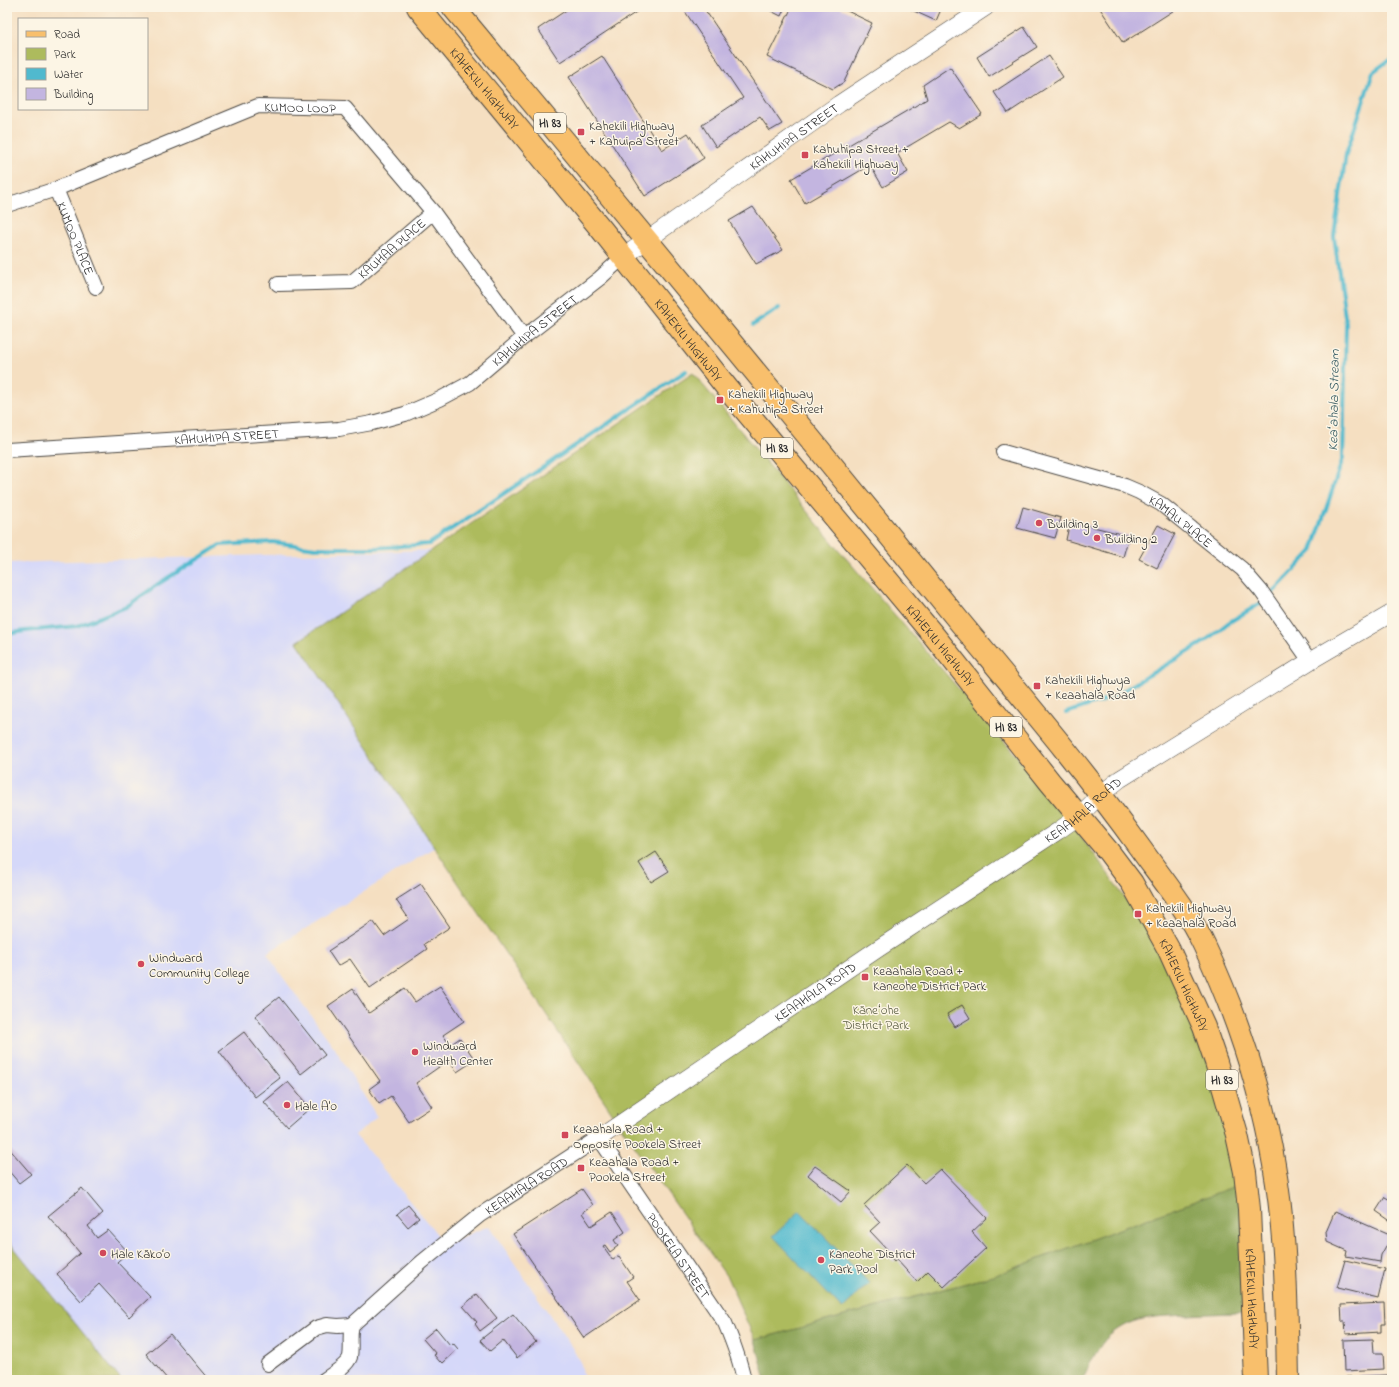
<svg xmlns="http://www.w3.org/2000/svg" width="1399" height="1387" font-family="'Indie Flower',sans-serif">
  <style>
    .built { fill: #d5d8f9 }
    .green { fill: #adbb5d; stroke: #6c7344 }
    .forest { fill: #8aa354; stroke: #5a6740 }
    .water { fill: #50b9ce; stroke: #3e727c }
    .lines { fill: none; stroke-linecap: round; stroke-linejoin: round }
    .stream { stroke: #50b9ce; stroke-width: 4 }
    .building { fill: #c3b5e0 }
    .minor-casing { stroke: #494642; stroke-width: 16 }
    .tertiary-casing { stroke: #494642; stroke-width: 18 }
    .primary-casing { stroke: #494642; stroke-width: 24 }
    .minor { stroke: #fff; stroke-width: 14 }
    .tertiary { stroke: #fff; stroke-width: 17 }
    .primary { stroke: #f8bf6c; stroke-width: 22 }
    .poi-dot { fill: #d1495b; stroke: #fcf5e5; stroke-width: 1.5 }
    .labels { text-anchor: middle; stroke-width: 3; stroke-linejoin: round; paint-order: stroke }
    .shield { fill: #fcf5e5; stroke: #6a6863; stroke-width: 1 }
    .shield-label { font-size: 12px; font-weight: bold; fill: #2b2b2b }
    .street-label { font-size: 13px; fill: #2b2b2b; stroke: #fcf5e5 }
    .poi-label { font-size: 13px; fill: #2b2b2b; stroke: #fcf5e5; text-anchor: start }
    .park-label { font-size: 13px; fill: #52563a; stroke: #fcf5e5 }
    .water-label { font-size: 14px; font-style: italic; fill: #385d64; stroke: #fcf5e5 }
  </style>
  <rect width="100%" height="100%" fill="#fcf5e5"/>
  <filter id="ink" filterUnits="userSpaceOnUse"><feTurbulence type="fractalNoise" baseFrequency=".025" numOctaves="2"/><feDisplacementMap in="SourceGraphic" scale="8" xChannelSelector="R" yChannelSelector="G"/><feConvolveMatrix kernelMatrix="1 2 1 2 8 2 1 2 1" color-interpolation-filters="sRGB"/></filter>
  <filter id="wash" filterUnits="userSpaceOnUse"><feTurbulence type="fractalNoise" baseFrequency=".012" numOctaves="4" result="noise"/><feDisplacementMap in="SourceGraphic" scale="16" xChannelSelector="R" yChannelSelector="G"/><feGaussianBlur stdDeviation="0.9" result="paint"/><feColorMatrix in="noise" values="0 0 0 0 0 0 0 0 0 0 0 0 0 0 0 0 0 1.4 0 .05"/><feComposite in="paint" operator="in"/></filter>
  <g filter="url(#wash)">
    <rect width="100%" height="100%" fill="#f5dfc1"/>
    <path class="built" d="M432,550L297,642L435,847L267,953L282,976L334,1047L377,1117L355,1135L445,1244L489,1226L573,1349L581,1364L584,1380H7V563Z"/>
    <g class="green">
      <path d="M693,373L838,549L1052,797L1097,858L1149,933L1196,1019L1241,1184L993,1276L755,1340L727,1277L633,1144L297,642Z"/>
      <path d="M7,1239L121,1380H7Z"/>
    </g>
    <path class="forest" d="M1241,1184L1247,1313C1227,1313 1208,1314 1188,1315C1156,1317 1129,1315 1105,1340C1095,1352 1089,1366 1082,1380H766L755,1340L993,1276Z"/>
    <path class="water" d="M800,1211L869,1283L842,1309L773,1236Z"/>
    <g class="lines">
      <g class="stream">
        <path d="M753,325L779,308"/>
        <path d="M7,634L25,631L77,626L126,607L158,584L220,545L273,542L316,548H375L429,544L686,371"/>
        <path d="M1066,713L1111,698L1204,642L1228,623L1266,600L1312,551L1343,458L1346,324L1334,236L1346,154L1373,72L1392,58"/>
      </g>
    </g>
    <g id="blocks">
      <g class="building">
        <path d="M571,7H644L560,62L538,29Z"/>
        <path d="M682,7H703L782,124L770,131L760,117L716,147L702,125L743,98Z"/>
        <path d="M763,7H785L781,16Z"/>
        <path d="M792,7H839L872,23L844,82L833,89L767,57Z"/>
        <path d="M905,7H942L936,21Z"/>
        <path d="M1099,7H1179L1123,43Z"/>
        <path d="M1024,27L1037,47L989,77L977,57Z"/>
        <path d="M602,56L662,150L688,133L704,158L645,196L569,77Z"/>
        <path d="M1049,56L1063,77L1008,113L994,92Z"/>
        <path d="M950,67L982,114L959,128L949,122L897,153L908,172L883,187L870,165L805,203L791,179L927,99L923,85Z"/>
        <path d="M753,207L783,250L756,264L729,221Z"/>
        <path d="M1023,507L1061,518L1055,538L1017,528Z"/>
        <path d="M1070,521L1129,536L1123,557L1066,540Z"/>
        <path d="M1158,525L1175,534L1157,568L1139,559Z"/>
        <path d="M656,852L669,871L651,882L639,863Z"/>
        <path d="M421,884L450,927L424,944L427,949L370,988L350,959L338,966L328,951L373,921L384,936L409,919L396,900Z"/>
        <path d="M440,986L464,1021L443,1035L450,1045L460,1038L475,1060L457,1072L449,1060L416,1083L432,1107L409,1122L391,1096L379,1104L369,1089L380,1081L328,1006L353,989L369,1013L405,988L415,1002Z"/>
        <path d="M279,997L325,1055L301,1074L255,1016Z"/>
        <path d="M962,1005L970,1018L955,1027L947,1014Z"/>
        <path d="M244,1032L280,1078L255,1097L219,1051Z"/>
        <path d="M288,1082L310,1108L287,1128L264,1102Z"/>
        <path d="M7,1146L31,1174L19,1183L7,1169Z"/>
        <path d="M907,1165L924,1183L940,1169L987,1218L972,1232L986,1248L944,1287L928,1271L917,1282L896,1259L894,1262L884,1251L887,1249L870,1231L880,1222L864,1205Z"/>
        <path d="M815,1166L851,1191L841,1202L808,1175Z"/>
        <path d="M82,1188L103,1213L88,1226L97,1238L108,1230L128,1252L117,1262L150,1297L129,1317L99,1284L81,1301L57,1274L80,1253L48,1216Z"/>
        <path d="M582,1189L593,1205L582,1213L591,1226L612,1212L625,1232L614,1240L618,1246L610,1252L605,1245L603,1246L613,1260L619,1256L633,1277L627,1281L640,1300L584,1338L513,1234Z"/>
        <path d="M1385,1197L1392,1201V1222L1376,1211Z"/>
        <path d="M408,1205L419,1218L408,1227L397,1214Z"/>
        <path d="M1335,1211L1392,1236V1240L1386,1246L1381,1255L1380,1262L1346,1256L1347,1251L1327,1242L1326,1232Z"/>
        <path d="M1345,1260L1385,1269L1378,1298L1337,1288Z"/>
        <path d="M477,1294L497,1318L480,1331L475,1324L477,1322L463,1306Z"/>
        <path d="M1384,1303L1385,1324H1381V1332L1346,1334L1345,1322H1342L1341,1305Z"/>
        <path d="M513,1314L536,1342L517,1358L503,1340L490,1351L480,1340Z"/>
        <path d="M436,1328L450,1345L453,1343L458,1349L443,1363L441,1361L440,1362L434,1355L436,1354L423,1339Z"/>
        <path d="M170,1334L209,1380H168L146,1354Z"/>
        <path d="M1373,1339L1374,1353H1383L1384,1369L1344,1371L1343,1340Z"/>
        <path d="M1388,1375V1380H1346V1377Z"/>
      </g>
    </g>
  </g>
  <g filter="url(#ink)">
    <use href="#blocks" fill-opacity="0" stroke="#494642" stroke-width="1"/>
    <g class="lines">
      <defs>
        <g id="minor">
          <path id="s1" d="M56,189L96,287"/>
          <path id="s2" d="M7,205L56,189L258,106L345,108L433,212L524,337"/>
          <path id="s3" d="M278,284L352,282L433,212"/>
          <path id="s4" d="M7,450L339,429L372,423L405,414L440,399L470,383L524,337L600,278L623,257"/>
          <path id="s5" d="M1003,452L1125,486L1139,492L1161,504L1242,569L1261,591L1310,661"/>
          <path d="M268,1364L316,1328L327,1325L338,1326L352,1325"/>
          <path id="s6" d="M324,1380C332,1374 347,1366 350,1357C352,1346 349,1336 352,1325L422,1262L480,1215L599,1138L725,1323C733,1342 740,1360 744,1380"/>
        </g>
        <g id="tertiary">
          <path id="s7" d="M623,257L839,104L986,7"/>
          <path id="s8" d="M599,1138L879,948L1058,831L1079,816L1100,795L1120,779L1310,661L1392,613"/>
        </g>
        <g id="primary">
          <path id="s9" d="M418,7L602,230L735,398L935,637L1050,782L1108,851L1132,883L1169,950L1204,1027L1216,1062L1237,1135L1245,1172L1249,1209L1256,1380"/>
          <path d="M453,7C623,211 792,415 959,621C1021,696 1084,770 1140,848C1163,880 1187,909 1204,945C1247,1036 1276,1138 1283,1239C1287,1286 1287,1333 1288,1380"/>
        </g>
      </defs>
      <use href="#minor" class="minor-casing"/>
      <use href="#tertiary" class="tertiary-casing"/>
      <use href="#primary" class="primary-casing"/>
      <use href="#minor" class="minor"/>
      <use href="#tertiary" class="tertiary"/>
      <use href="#primary" class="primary"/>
    </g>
  </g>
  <g class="poi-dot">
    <rect x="577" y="128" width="8" height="8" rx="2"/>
    <rect x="801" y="151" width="8" height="8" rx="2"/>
    <rect x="716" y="396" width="8" height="8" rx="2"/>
    <circle cx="1039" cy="523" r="4"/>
    <circle cx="1097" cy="538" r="4"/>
    <rect x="1033" y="682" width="8" height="8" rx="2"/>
    <rect x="1134" y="910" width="8" height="8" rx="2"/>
    <circle cx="141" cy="964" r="4"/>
    <rect x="861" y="973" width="8" height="8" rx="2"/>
    <circle cx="415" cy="1052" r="4"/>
    <circle cx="287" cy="1105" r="4"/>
    <rect x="561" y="1131" width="8" height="8" rx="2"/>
    <rect x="577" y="1164" width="8" height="8" rx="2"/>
    <circle cx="103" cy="1253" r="4"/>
    <circle cx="821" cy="1260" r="4"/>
  </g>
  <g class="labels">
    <g class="shield">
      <rect x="534" y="113" width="32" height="20" rx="3"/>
      <rect x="761" y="438" width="32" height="20" rx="3"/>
      <rect x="990" y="717" width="32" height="20" rx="3"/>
      <rect x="1206" y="1070" width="32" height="20" rx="3"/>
    </g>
    <g class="shield-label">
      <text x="550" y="127">HI 83</text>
      <text x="777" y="452">HI 83</text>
      <text x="1006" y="731">HI 83</text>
      <text x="1222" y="1084">HI 83</text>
    </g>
    <g class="street-label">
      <text dy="5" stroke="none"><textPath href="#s9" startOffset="105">KAHEKILI HIGHWAY</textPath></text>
      <text dy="5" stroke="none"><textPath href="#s2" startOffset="312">KUMOO LOOP</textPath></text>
      <text dy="5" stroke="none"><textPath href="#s7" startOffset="209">KAHUHIPA STREET</textPath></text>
      <text dy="5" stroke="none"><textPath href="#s1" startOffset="53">KUMOO PLACE</textPath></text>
      <text dy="5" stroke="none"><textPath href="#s3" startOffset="126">KAUHAA PLACE</textPath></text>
      <text dy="5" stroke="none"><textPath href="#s4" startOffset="556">KAHUHIPA STREET</textPath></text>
      <text dy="5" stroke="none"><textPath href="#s9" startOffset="429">KAHEKILI HIGHWAY</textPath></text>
      <text dy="5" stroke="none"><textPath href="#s4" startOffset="220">KAHUHIPA STREET</textPath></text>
      <text dy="5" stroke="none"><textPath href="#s5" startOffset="193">KAMAU PLACE</textPath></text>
      <text dy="5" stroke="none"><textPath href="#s9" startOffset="825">KAHEKILI HIGHWAY</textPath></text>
      <text dy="5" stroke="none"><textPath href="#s8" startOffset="585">KEAAHALA ROAD</textPath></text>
      <text dy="5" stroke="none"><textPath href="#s9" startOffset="1245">KAHEKILI HIGHWAY</textPath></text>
      <text dy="5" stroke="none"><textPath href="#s8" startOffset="261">KEAAHALA ROAD</textPath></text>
      <text dy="5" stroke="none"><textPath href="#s6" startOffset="291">KEAAHALA ROAD</textPath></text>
      <text dy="5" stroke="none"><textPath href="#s6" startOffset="520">POOKELA STREET</textPath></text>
      <text dy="5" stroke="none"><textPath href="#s9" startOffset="1569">KAHEKILI HIGHWAY</textPath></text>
    </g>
    <g class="poi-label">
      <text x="589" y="130">Kahekili Highway<tspan x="589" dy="15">+ Kahuipa Street</tspan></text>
      <text x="813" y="153">Kahuhipa Street +<tspan x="813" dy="15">Kahekili Highway</tspan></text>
      <text x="728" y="398">Kahekili Highway<tspan x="728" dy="15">+ Kahuhipa Street</tspan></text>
      <text x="1047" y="528">Building 3</text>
      <text x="1105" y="543">Building 2</text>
      <text x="1045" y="684">Kahekili Highwya<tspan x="1045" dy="15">+ Keaahala Road</tspan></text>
      <text x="1146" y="912">Kahekili Highway<tspan x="1146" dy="15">+ Keaahala Road</tspan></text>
      <text x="149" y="962">Windward<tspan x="149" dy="15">Community College</tspan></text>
      <text x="873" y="975">Keaahala Road +<tspan x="873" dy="15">Kaneohe District Park</tspan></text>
      <text x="423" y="1050">Windward<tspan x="423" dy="15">Health Center</tspan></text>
      <text x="295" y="1110">Hale A'o</text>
      <text x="573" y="1133">Keaahala Road +<tspan x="573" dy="15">Opposite Pookela Street</tspan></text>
      <text x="589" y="1166">Keaahala Road +<tspan x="589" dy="15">Pookela Street</tspan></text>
      <text x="111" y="1258">Hale Kāko‘o</text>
      <text x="829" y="1258">Kaneohe District<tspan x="829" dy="15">Park Pool</tspan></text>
    </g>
    <g class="park-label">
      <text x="876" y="1014">Kāneʻohe<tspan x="876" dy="15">District Park</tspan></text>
    </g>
    <g class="water-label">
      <text transform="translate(1333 400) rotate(-89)" y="5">Keaʻahala Stream</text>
    </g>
  </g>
  <rect width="1399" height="1387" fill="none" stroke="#fcf5e5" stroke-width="24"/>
  <rect x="18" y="18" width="130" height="92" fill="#fcf5e5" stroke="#a8a49b"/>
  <rect x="26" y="31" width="20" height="6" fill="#f8bf6c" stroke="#a8a49b"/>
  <text x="54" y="38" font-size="12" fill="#2b2b2b">Road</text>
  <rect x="26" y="48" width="20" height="12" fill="#adbb5d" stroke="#a8a49b"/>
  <text x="54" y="58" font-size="12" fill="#2b2b2b">Park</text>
  <rect x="26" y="68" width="20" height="12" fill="#50b9ce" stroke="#a8a49b"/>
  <text x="54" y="78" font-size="12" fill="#2b2b2b">Water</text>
  <rect x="26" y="88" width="20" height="12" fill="#c3b5e0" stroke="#a8a49b"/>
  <text x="54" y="98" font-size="12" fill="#2b2b2b">Building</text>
</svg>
